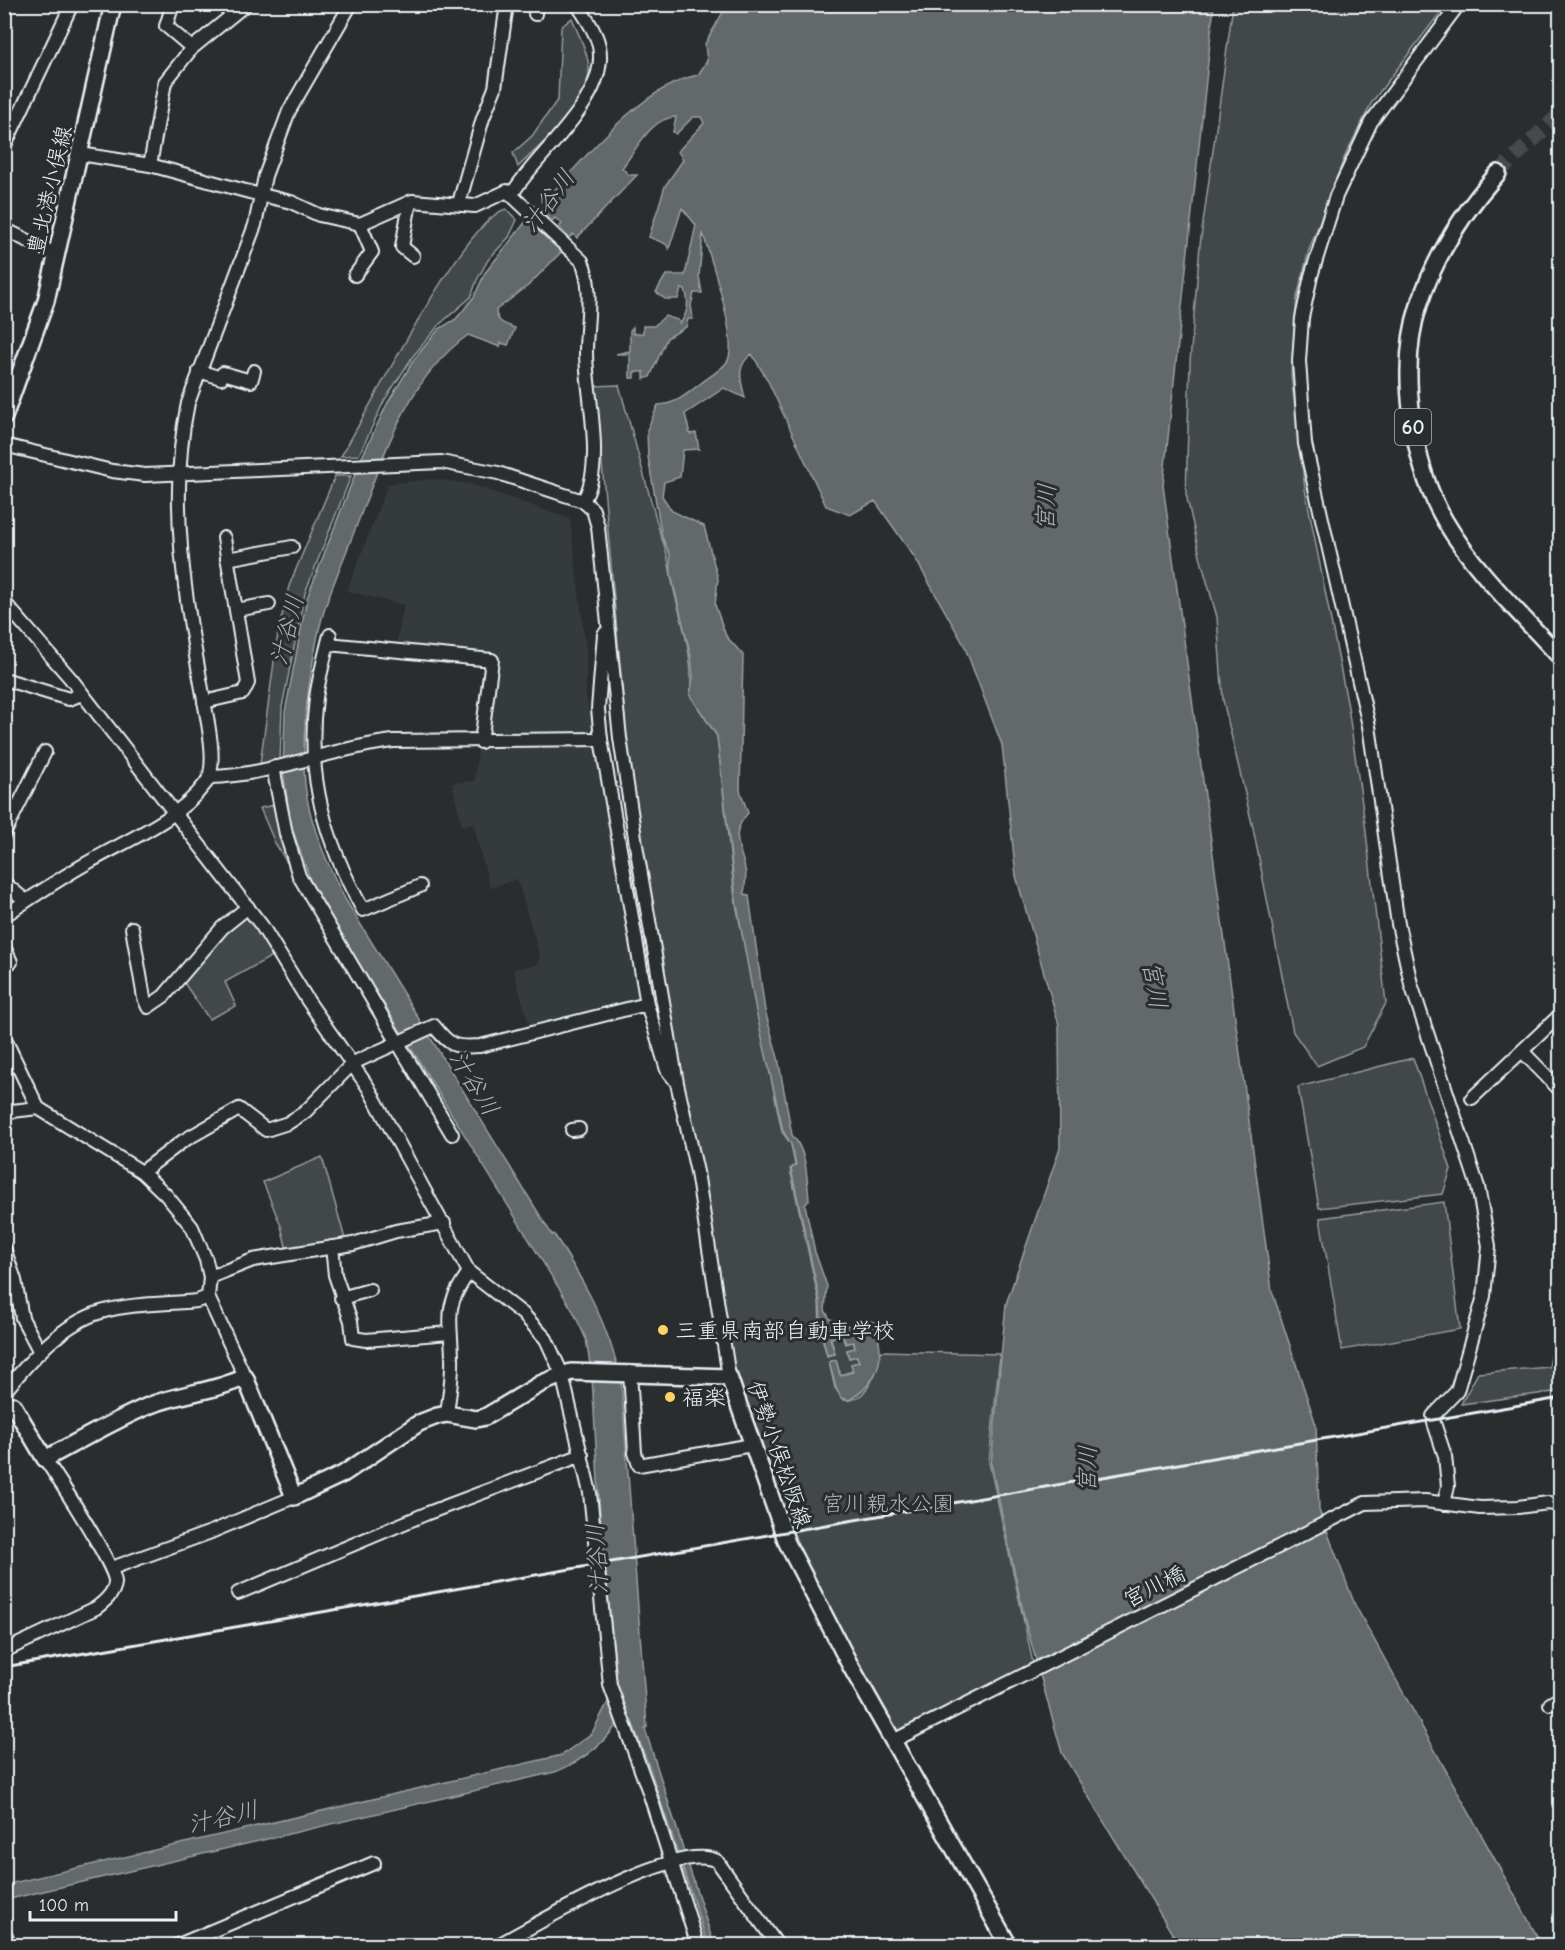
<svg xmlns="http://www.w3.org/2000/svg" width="1565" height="1950" font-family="'Comic Neue','Klee One',sans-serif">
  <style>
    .built { fill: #363a3b }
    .green { fill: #424648; stroke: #959ca0; stroke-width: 1.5 }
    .water { fill: #63686b; stroke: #989fa3; stroke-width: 1.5 }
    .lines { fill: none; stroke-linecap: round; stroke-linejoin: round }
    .major-tunnel { stroke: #464a4c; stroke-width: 15; stroke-dasharray: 15 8; stroke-linecap: butt }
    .minor-casing { stroke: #e8f1f8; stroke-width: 16 }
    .major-casing { stroke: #e8f1f8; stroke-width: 20 }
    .minor { stroke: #2a2d2e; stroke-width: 12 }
    .major { stroke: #2a2d2e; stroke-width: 15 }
    .rail { stroke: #e8f1f8; stroke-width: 3 }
    .poi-dot { fill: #ffd166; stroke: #2a2d2e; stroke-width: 2 }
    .labels { text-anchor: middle; stroke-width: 6; stroke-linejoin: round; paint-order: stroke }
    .shield { fill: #2a2d2e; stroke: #afb6bb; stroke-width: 1.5 }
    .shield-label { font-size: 21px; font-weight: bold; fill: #e8f1f8 }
    .street-label { font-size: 22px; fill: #e8f1f8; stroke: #2a2d2e }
    .poi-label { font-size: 22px; fill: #e8f1f8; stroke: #2a2d2e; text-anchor: start }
    .park-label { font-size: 22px; fill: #aeb5ba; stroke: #2a2d2e }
    .water-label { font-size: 24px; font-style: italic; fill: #acb3b9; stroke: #2a2d2e }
  </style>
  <rect width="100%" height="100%" fill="#2a2d2e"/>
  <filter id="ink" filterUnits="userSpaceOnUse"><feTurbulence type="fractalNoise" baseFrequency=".0167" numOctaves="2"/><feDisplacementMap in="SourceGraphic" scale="12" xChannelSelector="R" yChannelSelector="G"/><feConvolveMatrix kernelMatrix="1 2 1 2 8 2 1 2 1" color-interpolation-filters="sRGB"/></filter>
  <g filter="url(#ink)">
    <g class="built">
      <path d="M432,479L470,484L570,519L586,650V698L594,727L584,735L487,738L495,663L396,646L404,605L347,591L388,484Z"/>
      <path d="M596,741L642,1000L530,1028L513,969L537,965L540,956L517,879L490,888L473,823L462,826L452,783L475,781L478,746Z"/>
    </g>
    <g class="green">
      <path d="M1233,5H1446L1372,102L1345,156L1309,250L1297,297L1291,374L1305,489L1348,707L1365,824L1386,1003L1363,1047L1317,1066L1293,1032L1253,828L1223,700L1217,617L1201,560L1186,494L1190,362L1200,245Z"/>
      <path d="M572,18C578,34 589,54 589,71C588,106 541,144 518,167L513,153L532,136L558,99L561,27Z"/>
      <path d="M506,209L517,220L509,237L488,260L477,280L471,297L440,324L413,356L384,401L359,455L341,456C367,414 465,218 506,209Z"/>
      <path d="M619,385L661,537C669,554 669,568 673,586C681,622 695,658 690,695L717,736L735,899L782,1132L791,1144L795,1165L790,1169L819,1301L820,1330L827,1356L835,1354L831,1338L842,1335L845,1344L853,1342L855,1348L847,1350L849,1358L857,1356L859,1362L851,1364L853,1371L840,1375L836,1360L829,1362L835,1388L844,1400C868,1403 878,1369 881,1351L1000,1354L989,1462L1033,1663L892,1739L782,1532L752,1445L731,1351L677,1083L627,743L595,386Z"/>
      <path d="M335,476H351L305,593L282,707L280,761L260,764L278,633L289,586Z"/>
      <path d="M275,805L291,869L275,843L260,808Z"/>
      <path d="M248,907L278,953L225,982L236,1006L209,1019L182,980Z"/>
      <path d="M1413,1058L1451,1169L1443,1194L1319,1208L1298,1087Z"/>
      <path d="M322,1157L345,1239L287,1250L281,1226L263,1182Z"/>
      <path d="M1444,1202L1460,1329L1342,1350L1320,1218Z"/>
      <path d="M1560,1342V1391L1461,1404L1478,1373L1549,1367L1554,1343Z"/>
    </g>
    <g class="water">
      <path d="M727,5H1214L1163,485L1272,1291L1316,1425L1319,1510L1355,1605L1542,1945H1179L1062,1753L1025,1621L991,1464L1006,1304L1060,1148L1059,1025L1016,876L1002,745L964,645L915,558L875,501L850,515L826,506L768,381L752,354C735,366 741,381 745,398L724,388L685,414L690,434L696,433L699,449L683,450L680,477L664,482L662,496L672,511L704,526L718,579L715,605L726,636L743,655L740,790L748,813C729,834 740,845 745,869C747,876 745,886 744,893L749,896L765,1011L778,1058L792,1135C807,1151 807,1178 809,1200L805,1205L815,1252L827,1286L825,1310L830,1319L857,1329L868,1320L876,1323C876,1333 880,1341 880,1351C881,1373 867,1390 849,1400L841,1398L836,1388L829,1362L836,1360L840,1375L853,1372L851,1364L859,1362L857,1356L849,1358L847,1350L855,1348L854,1342L846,1343L842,1335L830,1338L835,1354L827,1355L821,1331L820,1301L791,1169L796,1165L791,1144L783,1131L756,1011L736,900L717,736L690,695L693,677L691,657L671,575L670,555L662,537L648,457L647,430L658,405C677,404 687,394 701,383C709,377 721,370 727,362C740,342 710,258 703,233L699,276L702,293H694L691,305L693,319H688L686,327L667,338L650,377L644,379V372H634V378H630V354H616L630,351V330L633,327V334L643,333V326H654L665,316L678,320L680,324C687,314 690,302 685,290L681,289L678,299H665L656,292L666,275H685L696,225L682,208L669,249L666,244L649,237L665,186L683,160L678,151L704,123L701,117H693L676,134L673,132L676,117C651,117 636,150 622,168L629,175H637L577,238L573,234L569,238L559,227L562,224L555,218L552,221L541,211L544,208L541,205C582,162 639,87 698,75L707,61L705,44Z"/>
      <path d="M531,215L565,248L529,285L496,310C496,322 504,324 515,328L508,345L501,343L500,347L468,335C404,381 382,462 354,532C341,567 324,602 317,639C308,685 301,737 305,784C309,823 327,864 345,899L552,1235L554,1234C586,1285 607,1321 621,1380L647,1727L645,1729L714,1945H708L650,1769L632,1722L624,1714C607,1742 585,1760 555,1772L5,1900L4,1885L562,1755L592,1733L617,1684L600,1515L592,1377L586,1339L573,1311L350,949L311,882L291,825L283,770L285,712L307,598L361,459L387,404L415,358L439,329L456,319L474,297L485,273Z"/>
    </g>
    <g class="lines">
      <path class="major-tunnel" d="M1498,173L1560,114"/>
      <defs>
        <g id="minor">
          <path d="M173,4L166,26L192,48"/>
          <path d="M535,14L536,4"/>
          <path d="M4,147L72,4"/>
          <path d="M80,154L150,165L253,193L291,202L319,215L360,224L412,201L475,206L507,191L582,261C594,289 586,322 586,352C586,394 606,464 583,501"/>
          <path d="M150,165L165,82L192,48L246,4"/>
          <path d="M512,194C536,153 610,99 599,46C596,31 585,17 577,4"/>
          <path d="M410,202L402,247L413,256"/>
          <path d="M459,203L483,118L495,88L507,4"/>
          <path d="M4,229L57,255"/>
          <path d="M355,275L372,252L360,224"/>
          <path d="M199,371L221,378L223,373L251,381L254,371"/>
          <path d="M4,445L112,471L145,475L441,462L498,473L583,501L593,510L598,527L620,738L637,851L677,1083L697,1172L729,1377"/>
          <path d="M227,559L292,547"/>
          <path d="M4,602L71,679L262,926L308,1001L368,1087L469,1272L523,1314L546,1339L562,1374L590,1493L610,1685L649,1792L698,1946"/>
          <path d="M236,610L269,604"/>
          <path d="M604,634L598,709L601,739L647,1004"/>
          <path d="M330,635C325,655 319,677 316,698C306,777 325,841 363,910L420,886"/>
          <path d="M328,644L492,660L481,742"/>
          <path d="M4,679L69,699L82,694"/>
          <path d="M204,702L243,693L248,683L224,538"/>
          <path d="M273,767L286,834L299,876L452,1134"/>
          <path d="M210,777C273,775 331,748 393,741L601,739"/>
          <path d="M4,834L45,752"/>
          <path d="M4,883L26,901"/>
          <path d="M4,916C32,897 60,878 89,862C127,840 178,820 205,784C219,768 207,720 204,700C186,603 167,501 188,403L255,225L265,176L289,111L351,4"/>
          <path d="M132,928L144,998L148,1007L164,996L222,928L248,907"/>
          <path d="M4,947L11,962"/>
          <path d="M4,1037L38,1108L142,1172L166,1195L192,1227L206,1260L210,1277L208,1297L245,1377"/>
          <path d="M1522,1051L1560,1090"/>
          <path d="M1472,1098L1560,1015"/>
          <path d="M4,1112L38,1108"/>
          <path d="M572,1130L579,1129"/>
          <path d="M142,1172L183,1141L239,1109L266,1130L288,1123L305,1112L353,1063L434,1026C450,1046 454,1048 480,1046L647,1004L667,1070L675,1080"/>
          <path d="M332,1247L335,1275L351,1321L353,1338L366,1340L449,1333"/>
          <path d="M4,1248L15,1280L22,1318L40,1352"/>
          <path d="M210,1277L253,1260L353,1244L396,1231L444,1223"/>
          <path d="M341,1298L370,1290"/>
          <path d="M630,1372L635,1453L639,1465L752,1445"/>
          <path d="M6,1390C30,1360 63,1323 101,1312C132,1303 166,1304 197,1301L208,1297"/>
          <path d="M447,1414C449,1396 453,1376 452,1357C451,1317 443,1308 469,1272"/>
          <path d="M1433,1416L1457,1391L1484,1296L1489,1246L1478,1187L1411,984L1398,924L1369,726L1305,444L1299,361L1302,318L1311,276L1336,196L1371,122L1459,4"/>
          <path d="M1434,1423L1445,1456L1448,1486L1444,1504"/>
          <path d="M112,1568L211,1532L294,1497"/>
          <path d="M238,1593L428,1513L582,1455"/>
          <path d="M4,1651L96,1608C104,1602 114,1594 115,1583C117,1568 57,1477 45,1459"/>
          <path d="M1550,1704L1560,1698"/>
          <path d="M893,1741L1365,1503L1425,1501L1480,1508L1518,1507L1548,1503L1560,1505"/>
          <path d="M4,1932L11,1946"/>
          <path d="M176,1946L374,1863"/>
          <path d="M496,1946C538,1924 677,1840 717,1861L778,1946"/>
        </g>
        <g id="major">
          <path d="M1498,173C1463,212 1436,254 1419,305C1398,367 1412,465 1445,521C1475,572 1521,614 1560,657"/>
          <path d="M4,417L46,301L113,4"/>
          <path d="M4,1408L13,1405L45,1459C79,1441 113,1421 148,1406C180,1393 214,1392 245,1377L294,1497L343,1474L419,1423L437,1416L447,1414L476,1419L485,1417L542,1383L571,1372L729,1377L787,1543L850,1665L1009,1946"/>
        </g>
      </defs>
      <use href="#minor" class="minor-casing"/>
      <use href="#major" class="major-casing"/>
      <use href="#minor" class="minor"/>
      <use href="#major" class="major"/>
      <path class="rail" d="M4,1667L1560,1398"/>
    </g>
  </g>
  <g class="poi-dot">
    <circle cx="663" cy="1330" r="6"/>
    <circle cx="670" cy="1397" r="6"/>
  </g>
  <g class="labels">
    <rect class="shield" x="1395" y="409" width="36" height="36" rx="4.5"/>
    <g class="shield-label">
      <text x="1413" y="434">60</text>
    </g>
    <g class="street-label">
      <text transform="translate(49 190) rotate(-77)" y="8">豊北港小俣線</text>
      <text transform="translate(780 1454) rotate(71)" y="8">伊勢小俣松阪線</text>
      <text transform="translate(1154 1586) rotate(-27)" y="8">宮川橋</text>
    </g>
    <g class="poi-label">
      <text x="675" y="1338">三重県南部自動車学校</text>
      <text x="682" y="1405">福楽</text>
    </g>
    <g class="park-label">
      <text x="888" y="1511">宮川親水公園</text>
    </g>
    <g class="water-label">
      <text transform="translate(548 201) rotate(-53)" y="8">汁谷川</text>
      <text transform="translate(1046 507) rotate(-87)" y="8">宮川</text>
      <text transform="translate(287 630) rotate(-76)" y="8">汁谷川</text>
      <text transform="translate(1155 985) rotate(80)" y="8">宮川</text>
      <text transform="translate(474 1083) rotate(58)" y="8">汁谷川</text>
      <text transform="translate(1087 1469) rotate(-88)" y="8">宮川</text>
      <text transform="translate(597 1559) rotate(-94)" y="8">汁谷川</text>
      <text transform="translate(223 1817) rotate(-13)" y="8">汁谷川</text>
    </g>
  </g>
  <rect width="1565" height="1950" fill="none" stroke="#2a2d2e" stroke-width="24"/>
  <rect x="12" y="12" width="1541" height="1926" fill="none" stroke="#e8f1f8" stroke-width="2" filter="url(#ink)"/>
  <path d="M30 1911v9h146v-9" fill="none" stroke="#e8f1f8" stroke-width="3"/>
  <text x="39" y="1911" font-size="18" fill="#e8f1f8" stroke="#2a2d2e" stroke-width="4.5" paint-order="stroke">100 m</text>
</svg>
